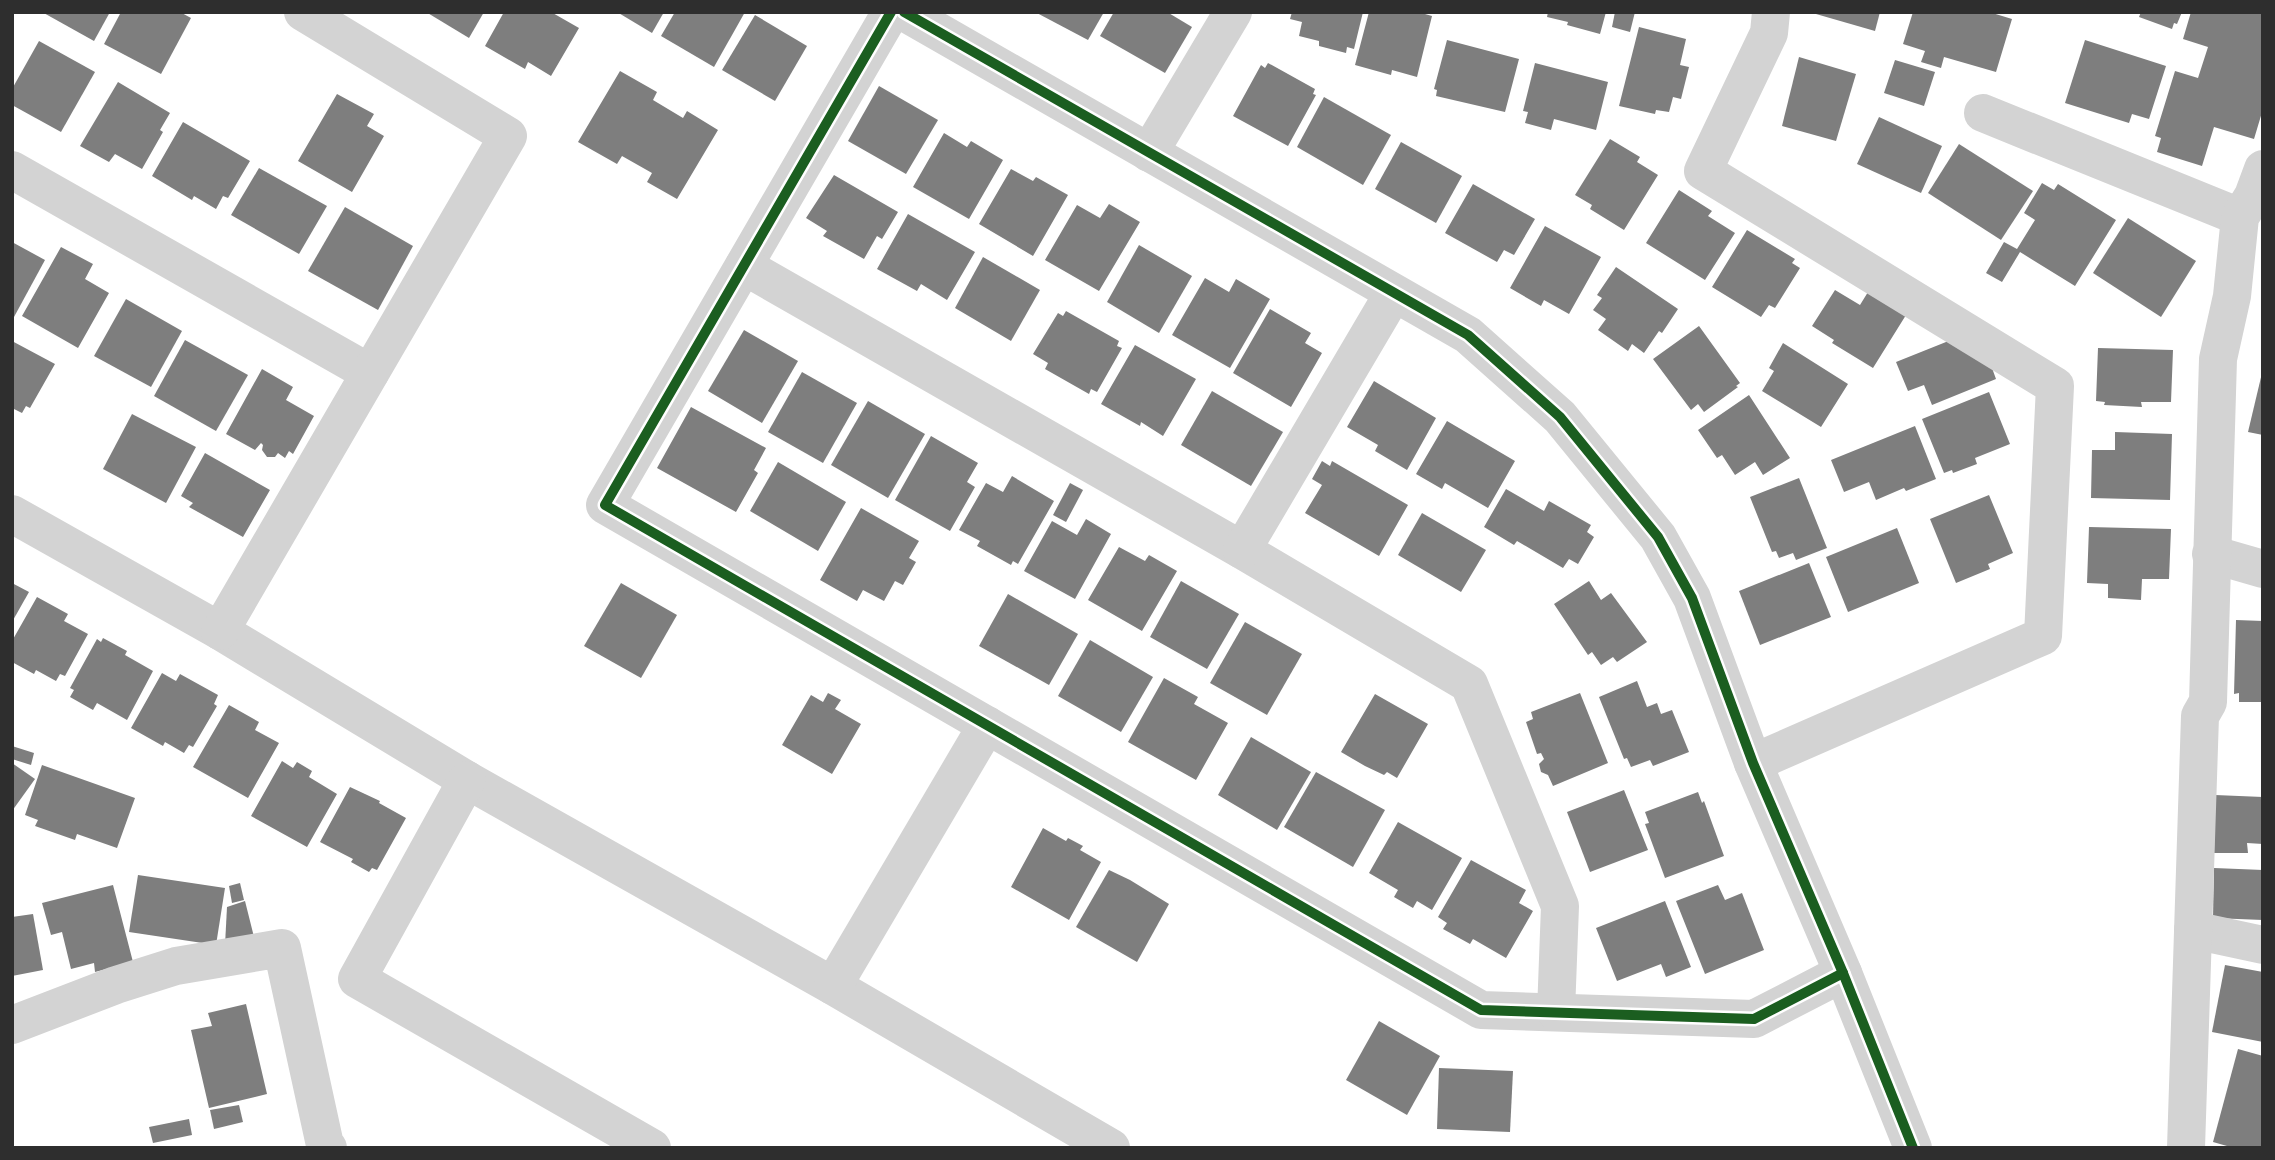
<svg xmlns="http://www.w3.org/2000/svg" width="2275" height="1160" font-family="'Fira Sans',sans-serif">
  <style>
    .building { fill: #7e7e7e }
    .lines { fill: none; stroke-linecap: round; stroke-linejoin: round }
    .minor { stroke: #d3d3d3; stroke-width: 38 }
    .cycleway-casing { stroke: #fff; stroke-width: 15 }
    .cycleway { stroke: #1b5e20; stroke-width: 10 }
  </style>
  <rect width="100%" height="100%" fill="#fff"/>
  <g class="building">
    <path d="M42,12H110L94,41Z"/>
    <path d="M121,12H180L191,18L161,74L104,44Z"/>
    <path d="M426,12H484L469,38Z"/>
    <path d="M504,12H551L579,28L551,76L528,62L525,69L485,46Z"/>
    <path d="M617,12H664L652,33Z"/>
    <path d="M675,12H745L714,67L661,36Z"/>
    <path d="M1035,12H1104L1088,40Z"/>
    <path d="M1114,12H1167L1192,27L1165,73L1100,36Z"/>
    <path d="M1292,12H1363L1354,49L1347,47L1346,53L1319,46V41L1299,36L1302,22L1290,19Z"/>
    <path d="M1369,12H1418L1432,16L1417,77L1392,70L1391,75L1355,65Z"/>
    <path d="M1548,12H1606L1600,34L1567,25L1568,22L1547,17Z"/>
    <path d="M1615,12H1635L1630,32L1612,27Z"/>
    <path d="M1809,12H1880L1875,31Z"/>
    <path d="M1913,12H1989L2012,19L1996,72L1944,57L1941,68L1921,62L1925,51L1903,44Z"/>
    <path d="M2141,12H2182L2177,24L2174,23L2172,29L2139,17Z"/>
    <path d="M2191,12H2263V109L2254,139L2214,127L2202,166L2157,152L2161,138L2155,136L2175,71L2198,78L2208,47L2183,39Z"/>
    <path d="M755,15L807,46L775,101L722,70Z"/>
    <path d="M1639,27L1686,39L1680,65L1689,67L1681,99L1673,97L1669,112L1656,110L1655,114L1619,106Z"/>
    <path d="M1447,40L1519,59L1505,112L1436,96L1437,90L1434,89Z"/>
    <path d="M2085,40L2166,66L2149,119L2132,114L2129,123L2065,103Z"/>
    <path d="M39,41L95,72L61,132L12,105V89Z"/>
    <path d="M1799,57L1856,74L1836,141L1782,126Z"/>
    <path d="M1895,60L1935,72L1924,106L1884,93Z"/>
    <path d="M1268,63L1315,89L1313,94L1316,95L1288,146L1233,116L1261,65L1265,68Z"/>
    <path d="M1535,63L1608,82L1596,130L1554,119L1551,130L1525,123L1528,112L1523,111Z"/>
    <path d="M620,71L657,92L653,100L683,118L687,111L718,130L677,199L647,182L652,173L622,156L617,164L578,142Z"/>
    <path d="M118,82L170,113L160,130L163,132L142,169L115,154L109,162L80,146Z"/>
    <path d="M879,86L938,120L906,174L848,141Z"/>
    <path d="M337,94L374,114L367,126L384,136L352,192L298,161Z"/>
    <path d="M1324,97L1391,135L1363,185L1297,147Z"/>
    <path d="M1879,117L1942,146L1921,193L1857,164Z"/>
    <path d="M183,122L250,161L228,198L223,196L216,209L194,196L192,200L152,176Z"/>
    <path d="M944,133L967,147L971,141L1003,160L969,219L913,187Z"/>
    <path d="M1610,139L1640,157L1637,162L1658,175L1624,230L1590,209L1592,205L1575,195Z"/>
    <path d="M1401,142L1462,176L1436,223L1375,189Z"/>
    <path d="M1959,144L2033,191L2001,240L1928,193Z"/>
    <path d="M259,168L327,206L299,254L231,215Z"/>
    <path d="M1011,169L1033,181L1036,177L1068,195L1033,256L979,224Z"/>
    <path d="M834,175L898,212L882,239L877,236L864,259L823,236L827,231L806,218Z"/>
    <path d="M2042,183L2054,190L2058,184L2116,220L2075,286L2020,252L2002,282L1986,273L2004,242L2017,249L2035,220L2024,213Z"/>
    <path d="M1473,184L1535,219L1514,255L1504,250L1497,262L1445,233Z"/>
    <path d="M1679,190L1712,211L1708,216L1735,233L1705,280L1646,243Z"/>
    <path d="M1109,204L1140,222L1099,291L1045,260L1077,205L1100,218Z"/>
    <path d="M345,207L413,246L378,310L308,271Z"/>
    <path d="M908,214L975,252L947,300L921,284L917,291L877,269Z"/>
    <path d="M2128,218L2196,261L2161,317L2093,273Z"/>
    <path d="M1545,226L1601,257L1569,314L1544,300L1541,306L1510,288Z"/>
    <path d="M1747,230L1795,259L1792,263L1800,268L1775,308L1769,305L1761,317L1712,287Z"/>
    <path d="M12,242L45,260L14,317L12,316Z"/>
    <path d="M1139,245L1192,276L1159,333L1107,302Z"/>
    <path d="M61,247L93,264L85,279L109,293L78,348L22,316Z"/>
    <path d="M983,257L1040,290L1011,341L955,308Z"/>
    <path d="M1616,267L1678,309L1662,333L1659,331L1644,353L1632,344L1628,351L1598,330L1606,319L1593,310L1602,298L1597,295Z"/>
    <path d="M1205,278L1229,292L1236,279L1270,299L1230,368L1172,335Z"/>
    <path d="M1835,290L1860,305L1868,292L1906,315L1873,368L1832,343L1834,340L1812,326Z"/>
    <path d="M126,299L182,331L151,387L94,356Z"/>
    <path d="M1270,309L1311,333L1305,343L1322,353L1291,407L1233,373Z"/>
    <path d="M1066,311L1119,341L1117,346L1122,348L1097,392L1091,389L1089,394L1045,369L1048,363L1033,354L1058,313L1063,316Z"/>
    <path d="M1699,326L1740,383L1736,386L1738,387L1704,412L1698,404L1691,410L1653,359Z"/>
    <path d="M744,330L798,361L762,423L708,391Z"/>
    <path d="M1956,338L1984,346L1996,379L1932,405L1924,385L1908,391L1896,362Z"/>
    <path d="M185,340L248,375L216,431L154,396Z"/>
    <path d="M12,341L55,364L30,408L26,406L22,413L12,408Z"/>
    <path d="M1783,343L1848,384L1821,427L1762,391L1774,371L1769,368Z"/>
    <path d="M1135,345L1196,379L1163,436L1141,422L1140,426L1101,404Z"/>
    <path d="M2098,348L2173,350L2171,402H2141L2142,407L2104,405L2105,402L2096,401Z"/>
    <path d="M262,369L293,387L286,400L314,416L293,454L289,451L285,458L278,453L275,457H267L262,450L263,445L261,443L255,450L226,434Z"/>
    <path d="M802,372L857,403L823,463L768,432Z"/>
    <path d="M2262,373H2263V435L2248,432Z"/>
    <path d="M1374,381L1436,418L1407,470L1375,451L1378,445L1347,427Z"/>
    <path d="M1212,391L1283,432L1251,486L1181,445Z"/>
    <path d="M1989,392L2010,444L1975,458L1977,464L1953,473L1952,470L1944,473L1922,419Z"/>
    <path d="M1749,395L1790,458L1763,475L1755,462L1735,475L1722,455L1717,458L1698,430Z"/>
    <path d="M868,401L925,434L888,498L831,465Z"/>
    <path d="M691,407L766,448L754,470L758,473L736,512L657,468Z"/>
    <path d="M132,414L196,447L166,503L103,469Z"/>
    <path d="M1447,421L1515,461L1488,508L1445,483L1442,489L1416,474Z"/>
    <path d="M1915,426L1936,479L1906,491L1904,488L1876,500L1869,482L1844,492L1831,460Z"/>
    <path d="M2115,432L2172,434L2170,500L2091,498L2092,450H2115Z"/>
    <path d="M931,436L978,463L967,482L975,487L950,531L895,500Z"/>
    <path d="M205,453L270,490L243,537L189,507L193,503L181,496Z"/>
    <path d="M1322,461L1330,466L1332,461L1408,505L1379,556L1305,513L1322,485L1312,479Z"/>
    <path d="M778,462L846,502L818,551L750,511Z"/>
    <path d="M1012,476L1054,501L1018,564L1013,561L1011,565L977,546L980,541L959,530L986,483L1003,492Z"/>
    <path d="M1799,478L1827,548L1796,560L1793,553L1779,558L1776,551L1772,552L1750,497Z"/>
    <path d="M1070,483L1083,490L1066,522L1053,515Z"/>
    <path d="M1506,489L1544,511L1549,501L1591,525L1587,532L1594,537L1578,564L1569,559L1563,568L1517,541L1514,545L1484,527Z"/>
    <path d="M1989,495L2013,553L1988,564L1990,569L1956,583L1930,519Z"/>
    <path d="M861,508L919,541L909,558L916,562L903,585L895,581L884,601L863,590L857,601L820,580Z"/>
    <path d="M1422,513L1486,550L1461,592L1398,555Z"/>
    <path d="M1086,519L1111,534L1075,599L1024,571L1052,521L1077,535Z"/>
    <path d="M2089,527L2171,529L2169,579H2142L2141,600L2108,598V584L2087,583Z"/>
    <path d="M1897,528L1919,583L1848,612L1826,557Z"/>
    <path d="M1119,547L1145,561L1149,555L1177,571L1142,631L1088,600Z"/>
    <path d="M1809,563L1831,617L1760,645L1739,591Z"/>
    <path d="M1181,581L1239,614L1207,669L1150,637Z"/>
    <path d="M1589,581L1601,600L1611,593L1647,642L1617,662L1613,657L1601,665L1592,652L1588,655L1554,604Z"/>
    <path d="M12,583L29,592L12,622Z"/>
    <path d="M621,583L677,615L641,678L584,646Z"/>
    <path d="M1008,594L1078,634L1049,685L979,646Z"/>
    <path d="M37,597L68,614L64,621L88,634L65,676L60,674L56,681L36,670L34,674L12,662V641Z"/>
    <path d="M2236,620L2263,621V702H2239V693L2234,694Z"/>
    <path d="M1245,622L1302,654L1267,715L1210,683Z"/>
    <path d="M103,638L127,651L125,655L153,671L127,720L97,703L93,710L70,697L74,690L70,688L97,639L101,642Z"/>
    <path d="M1090,640L1153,677L1121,732L1058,696Z"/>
    <path d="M162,673L176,681L180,674L218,695L214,704L217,706L193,747L189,745L184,753L165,742L163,746L131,728Z"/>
    <path d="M1164,678L1198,697L1194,704L1228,723L1196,780L1128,742Z"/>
    <path d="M1637,681L1647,707L1657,703L1661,714L1672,710L1689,752L1653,766L1650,760L1631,767L1627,758L1624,759L1599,697Z"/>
    <path d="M828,693L841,700L835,709L861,724L832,774L782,745L811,695L823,702Z"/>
    <path d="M1580,693L1608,763L1553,786L1548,775L1541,772L1539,764L1544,759L1541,753L1537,754L1526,722L1533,719L1531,712Z"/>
    <path d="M1375,694L1428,724L1397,778L1387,772L1384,775L1365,766L1341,752Z"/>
    <path d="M229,705L259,722L255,730L279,743L248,798L193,767Z"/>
    <path d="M1251,737L1311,772L1277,830L1218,795Z"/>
    <path d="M12,746L34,753L31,765L12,759Z"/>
    <path d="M282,761L293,768L297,762L312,771L309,777L337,794L307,847L251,816Z"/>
    <path d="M12,763L35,779L12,811Z"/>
    <path d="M42,765L135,798L117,848L77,834L75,840L35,826L38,820L25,815Z"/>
    <path d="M1316,772L1385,810L1353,867L1284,827Z"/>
    <path d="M350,787L380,801L379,803L406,818L377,870L372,868L369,872L351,862L353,859L320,842Z"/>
    <path d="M1624,790L1648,850L1590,872L1567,812Z"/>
    <path d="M1698,792L1702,803L1704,801L1724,856L1665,878L1645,824L1649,823L1645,812Z"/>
    <path d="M2215,795L2263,797V844L2247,843L2248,853H2214Z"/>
    <path d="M1398,822L1462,858L1432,910L1417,901L1413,908L1394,897L1398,890L1369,873Z"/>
    <path d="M1043,828L1066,841L1068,838L1083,846L1080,850L1101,862L1069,920L1011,887Z"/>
    <path d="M1471,860L1526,890L1519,903L1533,911L1506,958L1473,939L1470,944L1443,929L1447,923L1438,917Z"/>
    <path d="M2214,868L2263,870V920L2213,918Z"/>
    <path d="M1109,870L1130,880L1169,904L1137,962L1076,927Z"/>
    <path d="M138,875L225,888L216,945L129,932Z"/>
    <path d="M240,883L244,900L232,903L229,886Z"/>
    <path d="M113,885L133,962L95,972L94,963L71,969L62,932L51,935L42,903Z"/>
    <path d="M1718,885L1725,900L1742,893L1764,950L1705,974L1676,901Z"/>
    <path d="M245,901L255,941L225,945L227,907Z"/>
    <path d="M1665,901L1691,967L1666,977L1661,964L1617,981L1596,928Z"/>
    <path d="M33,914L43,970L12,976V917Z"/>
    <path d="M2225,965L2263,972V1042L2212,1032Z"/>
    <path d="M246,1004L267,1094L209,1108L191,1030L212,1026L208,1013Z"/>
    <path d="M1379,1021L1440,1056L1407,1115L1346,1080Z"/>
    <path d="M2238,1049L2263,1056V1148H2234L2213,1142Z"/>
    <path d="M1439,1068L1513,1071L1510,1132L1437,1129Z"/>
    <path d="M239,1105L243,1122L214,1129L210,1110Z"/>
    <path d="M189,1119L192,1135L153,1143L149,1127Z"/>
  </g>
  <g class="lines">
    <g class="minor">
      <path d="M891,12L605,505L1481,1010L1754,1019L1843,973"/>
      <path d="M904,12L1468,335L1560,417L1658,537L1692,598L1753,763L1843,973L1913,1148"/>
      <path d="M1983,113L2240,217"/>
      <path d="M1149,153L1233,12"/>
      <path d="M12,170L370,373"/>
      <path d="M744,266L1242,550L1469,684L1560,906L1556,1012"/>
      <path d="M12,514L220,631L467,780L833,986L1111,1148"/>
      <path d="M1242,550L1393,294"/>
      <path d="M2211,554L2263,569"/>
      <path d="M220,631L508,136L303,12"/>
      <path d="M1753,763L2043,636L2055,386L1703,171L1769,33L1771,12"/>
      <path d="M467,780L357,979L652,1148"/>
      <path d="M2193,930L2263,945"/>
      <path d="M833,986L987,725"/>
      <path d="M12,1025L116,985L176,966L282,948L325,1145L328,1148"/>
      <path d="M2186,1148L2200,716L2208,702L2218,359L2232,296L2240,217L2253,196L2263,169"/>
    </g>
    <defs>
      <g id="cycleway">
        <path d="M891,12L605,505L1481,1010L1754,1019L1843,973"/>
        <path d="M904,12L1468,335L1560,417L1658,537L1692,598L1753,763L1843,973L1913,1148"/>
      </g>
    </defs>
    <use href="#cycleway" class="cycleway-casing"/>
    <use href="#cycleway" class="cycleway"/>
  </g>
  <rect width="2275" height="1160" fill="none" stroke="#2e2e2e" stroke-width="28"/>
</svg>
